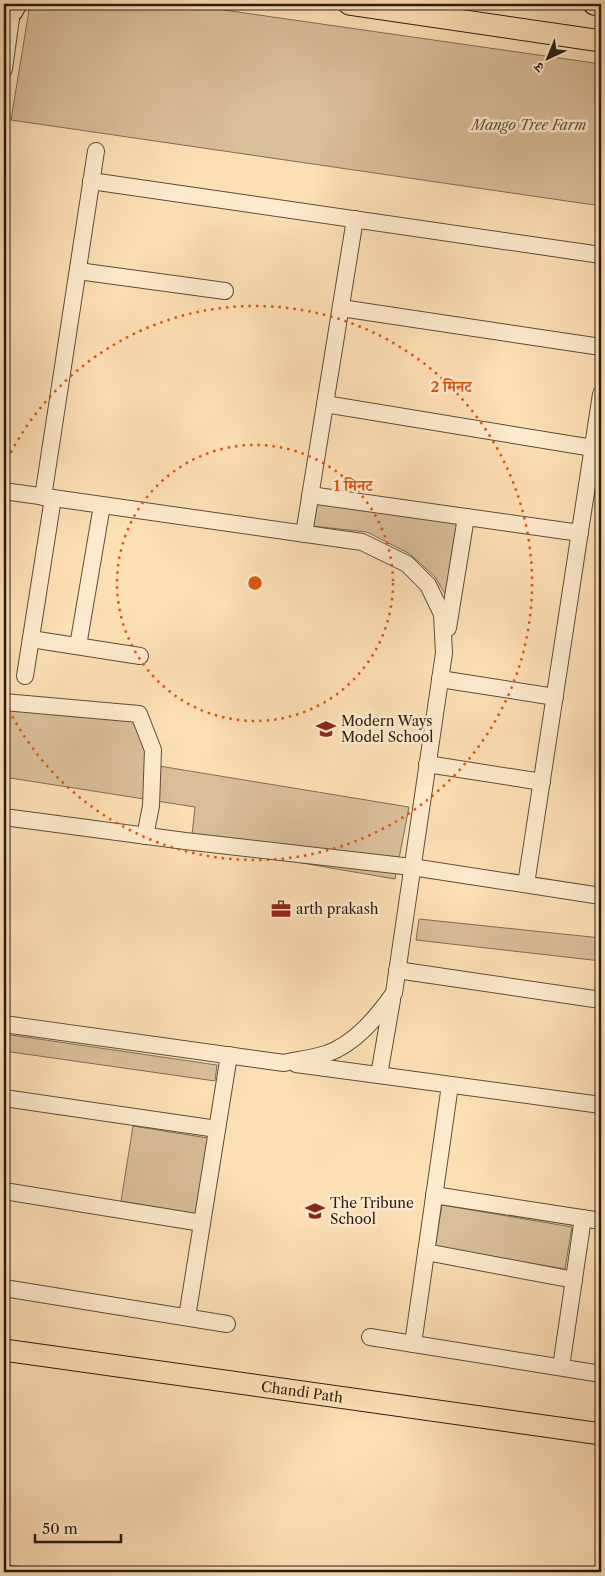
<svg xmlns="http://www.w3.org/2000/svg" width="605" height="1576" font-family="'Libre Caslon Text','Noto Serif Devanagari',serif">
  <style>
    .green { fill: #d8be99; stroke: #7f6e56 }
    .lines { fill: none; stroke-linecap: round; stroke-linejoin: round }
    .minor-casing { stroke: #5c4e3c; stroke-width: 18 }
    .major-casing { stroke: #261e14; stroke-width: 23 }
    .minor { stroke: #feeace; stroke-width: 16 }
    .major { stroke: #fddfb4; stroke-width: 21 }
    .ring { fill: none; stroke: #de560c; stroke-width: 2.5; stroke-dasharray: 2.5 5 }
    .labels { text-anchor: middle; stroke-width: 5; stroke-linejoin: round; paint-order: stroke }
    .park-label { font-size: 14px; font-style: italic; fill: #5b4e3c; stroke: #feeace }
    .poi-label { font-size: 14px; fill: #261e14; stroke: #feeace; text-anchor: start }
    .street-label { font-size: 14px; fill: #261e14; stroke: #feeace }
    .centre { fill: #de560c; stroke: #feeace; stroke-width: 2.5 }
    .ring-label { font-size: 15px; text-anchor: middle; font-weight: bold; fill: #de560c; stroke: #feeace; stroke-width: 5; stroke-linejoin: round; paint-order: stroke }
  </style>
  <rect width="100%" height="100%" fill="#fddfb4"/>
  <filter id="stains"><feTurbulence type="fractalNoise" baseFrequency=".004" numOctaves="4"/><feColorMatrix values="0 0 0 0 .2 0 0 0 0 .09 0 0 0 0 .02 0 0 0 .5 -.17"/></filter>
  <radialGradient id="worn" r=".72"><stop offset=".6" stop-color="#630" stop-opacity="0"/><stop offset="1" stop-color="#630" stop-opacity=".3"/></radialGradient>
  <g class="green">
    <path d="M30,4H182L601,64V206L11,120Z"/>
    <path d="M315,502L458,524L447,597L435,577L410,554L367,532L312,526Z"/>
    <path d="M4,695L139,714L159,766L409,807L395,879L191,844L195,807L4,777Z"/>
    <path d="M419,919L601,938V961L416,940Z"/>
    <path d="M4,1034L217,1065L215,1081L4,1051Z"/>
    <path d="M133,1126L208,1138L196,1214L121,1201Z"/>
    <path d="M442,1205L572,1227L565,1269L435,1247Z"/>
    <path d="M4,1564L29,1568V1572H4Z"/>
  </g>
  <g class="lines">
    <defs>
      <g id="minor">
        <path d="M4,69L13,4"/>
        <path d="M91,181L601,255"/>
        <path d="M78,271L225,291"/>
        <path d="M341,308L601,347"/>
        <path d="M325,404L593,448"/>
        <path d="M4,491L362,542L407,564L428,585L442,614L444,653L394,993C377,1017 355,1044 326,1054C313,1058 298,1060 284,1063L4,1024"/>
        <path d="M310,495L580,533"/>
        <path d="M43,497L96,151"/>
        <path d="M304,534L355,219"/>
        <path d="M448,628L466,517"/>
        <path d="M31,639L140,656"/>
        <path d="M78,646L102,505"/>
        <path d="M25,676L53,498"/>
        <path d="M440,679L555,697"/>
        <path d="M4,702L139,714L153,750L151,806L145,836"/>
        <path d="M427,764L542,782"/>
        <path d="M4,817L185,841L412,867L601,896"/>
        <path d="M526,884L601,394"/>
        <path d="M397,970L601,1000"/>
        <path d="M296,1064L601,1105"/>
        <path d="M379,1075L392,1000"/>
        <path d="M4,1098L217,1129"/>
        <path d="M4,1191L202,1223"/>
        <path d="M434,1195L601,1221"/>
        <path d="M426,1252L574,1280"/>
        <path d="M4,1288L227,1324"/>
        <path d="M187,1317L229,1055"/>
        <path d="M370,1337L601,1374"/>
        <path d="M413,1344L450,1085"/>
        <path d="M561,1367L583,1218"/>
      </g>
      <g id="major">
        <path d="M349,4L601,41"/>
        <path d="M594,4L601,5"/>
        <path d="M12,11L16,4"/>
        <path id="s1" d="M4,1350L601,1434"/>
      </g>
    </defs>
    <use href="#minor" class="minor-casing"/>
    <use href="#major" class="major-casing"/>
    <use href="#minor" class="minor"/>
    <use href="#major" class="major"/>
  </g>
  <g class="ring">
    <circle cx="255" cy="583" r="138"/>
    <path d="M4 466A277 277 0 1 1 4 700"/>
  </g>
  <defs>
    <symbol id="school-bare" viewBox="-9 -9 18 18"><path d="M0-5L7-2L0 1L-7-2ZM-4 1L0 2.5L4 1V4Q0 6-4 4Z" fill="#8f2418" stroke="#feeace" stroke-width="2.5" paint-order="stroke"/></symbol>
    <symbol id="office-bare" viewBox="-9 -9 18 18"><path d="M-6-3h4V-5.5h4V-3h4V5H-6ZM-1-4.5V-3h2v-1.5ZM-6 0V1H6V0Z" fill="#8f2418" stroke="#feeace" stroke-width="2.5" paint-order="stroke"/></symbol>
  </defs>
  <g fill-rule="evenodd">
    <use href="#school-bare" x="312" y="715" width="28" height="28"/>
    <use href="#office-bare" x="267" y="895" width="28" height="28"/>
    <use href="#school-bare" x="301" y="1197" width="28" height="28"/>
  </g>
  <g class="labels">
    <g class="park-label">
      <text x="529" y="130">Mango Tree Farm</text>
    </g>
    <g class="poi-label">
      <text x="341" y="726">Modern Ways<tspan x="341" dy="16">Model School</tspan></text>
      <text x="296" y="914">arth prakash</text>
      <text x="330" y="1208">The Tribune<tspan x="330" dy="16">School</tspan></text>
    </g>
    <g class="street-label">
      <text dy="5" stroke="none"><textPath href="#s1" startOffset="301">Chandi Path</textPath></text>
    </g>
  </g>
  <circle cx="255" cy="583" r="8" class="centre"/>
  <g class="ring-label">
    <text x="451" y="392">2 मिनट</text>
    <text x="353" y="491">1 मिनट</text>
  </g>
  <rect width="605" height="1576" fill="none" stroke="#fddfb4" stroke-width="20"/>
  <rect x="5" y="5" width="595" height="1566" fill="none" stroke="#261e14" stroke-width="2.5"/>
  <rect x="10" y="10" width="585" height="1556" fill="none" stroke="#261e14"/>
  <g transform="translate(548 58) rotate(224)" stroke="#feeace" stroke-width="4" paint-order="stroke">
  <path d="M0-4L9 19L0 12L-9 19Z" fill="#261e14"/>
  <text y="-8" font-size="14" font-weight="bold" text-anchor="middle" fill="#261e14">उ</text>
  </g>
  <path d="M35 1534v8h86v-8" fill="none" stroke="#261e14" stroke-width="2.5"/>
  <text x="42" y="1534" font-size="15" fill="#261e14" stroke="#feeace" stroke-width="4" paint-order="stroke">50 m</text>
  <rect width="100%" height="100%" filter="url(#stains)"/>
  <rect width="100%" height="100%" fill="url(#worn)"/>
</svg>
